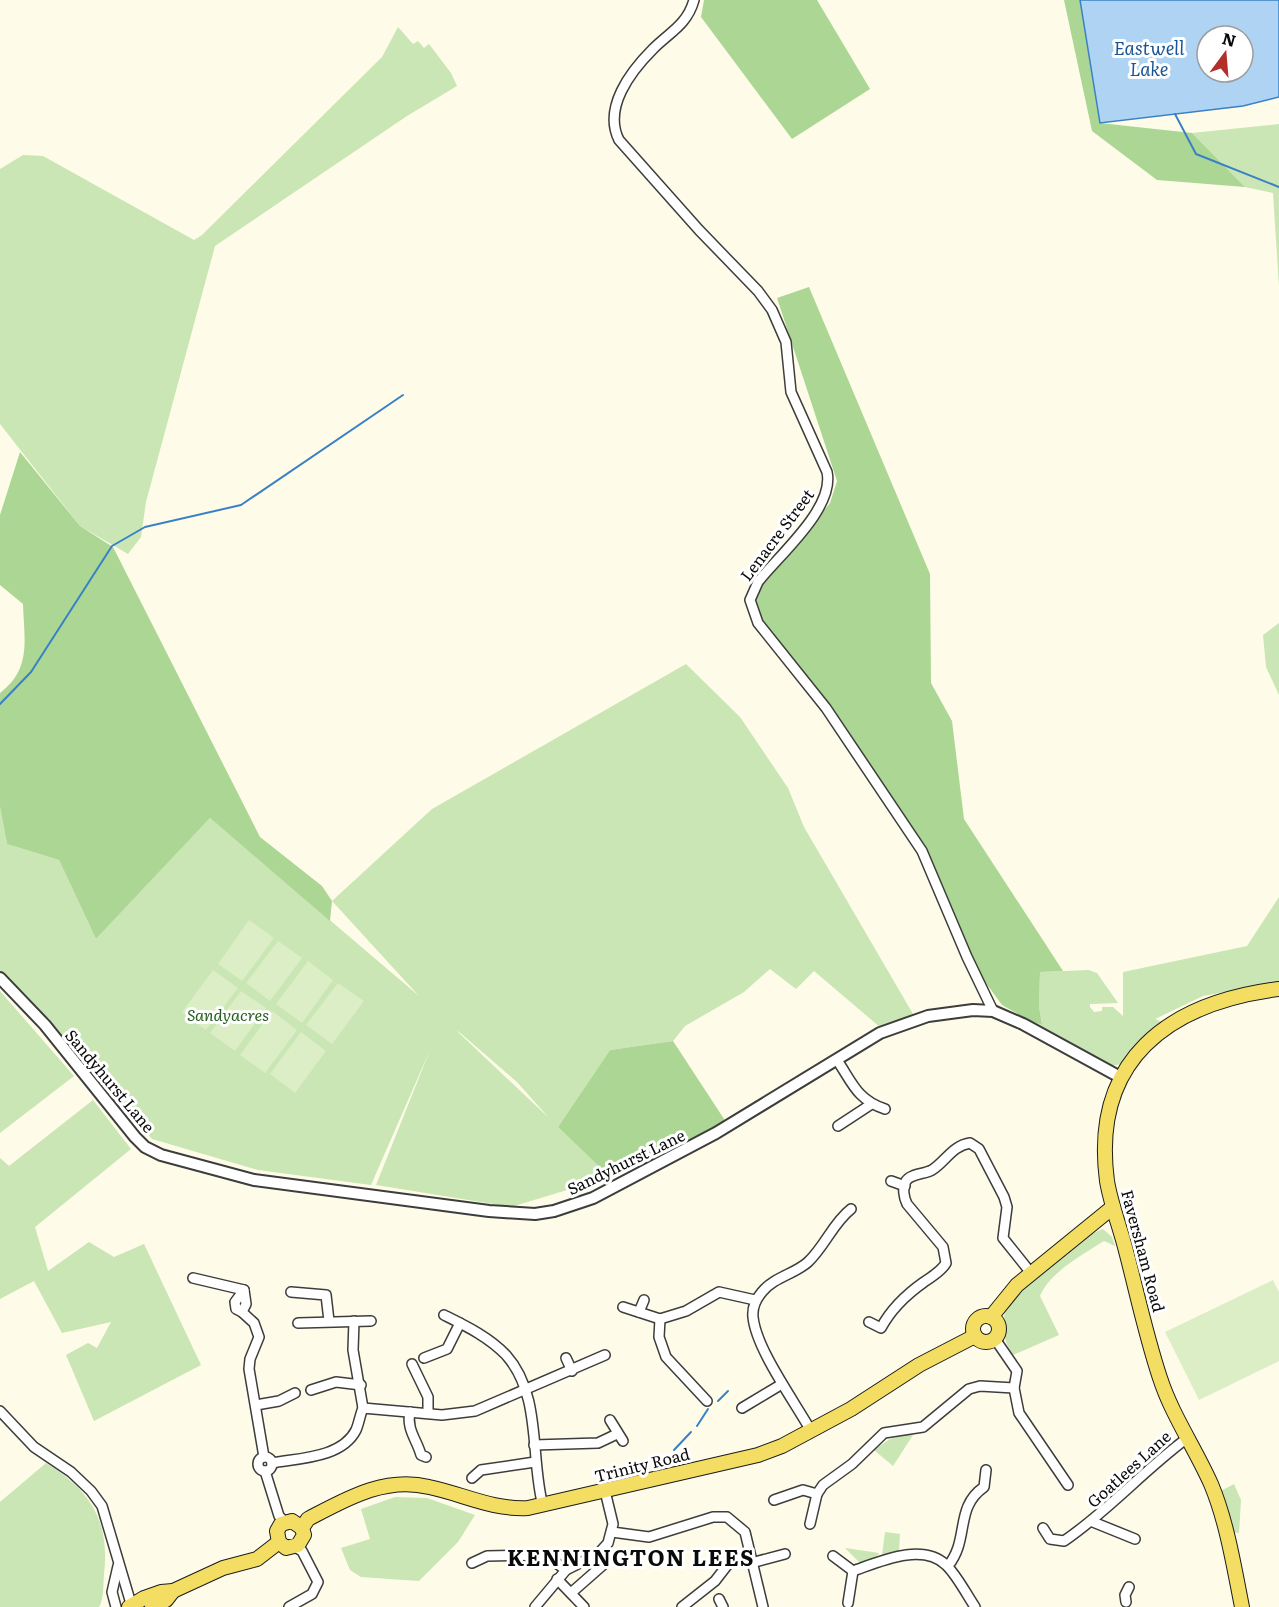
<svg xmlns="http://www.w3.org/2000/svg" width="1279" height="1607" font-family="Literata,serif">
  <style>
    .green { fill: #c9e6b4; fill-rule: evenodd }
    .forest { fill: #acd694 }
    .pitch { fill: #dceec6 }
    .water { fill: #afd3f3; stroke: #3981c7; stroke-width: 1.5; fill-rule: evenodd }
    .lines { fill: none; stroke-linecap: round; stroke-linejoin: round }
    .stream { stroke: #3981c7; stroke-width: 2 }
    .minor-casing { stroke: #3d3d3d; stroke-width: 12 }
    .tertiary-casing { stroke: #3d3d3d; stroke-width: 14 }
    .primary-casing { stroke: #1b1b1b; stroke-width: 16 }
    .minor { stroke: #fff; stroke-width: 9 }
    .tertiary { stroke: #fff; stroke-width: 10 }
    .primary { stroke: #f3de63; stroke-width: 14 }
    .labels { text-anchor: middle; stroke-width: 6; stroke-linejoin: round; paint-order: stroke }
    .street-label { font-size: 16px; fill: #0a0a0a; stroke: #fff }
    .park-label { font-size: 16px; font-style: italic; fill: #255e1e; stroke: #fff }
    .water-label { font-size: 18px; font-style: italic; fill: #1a5495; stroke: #fff }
    .district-label { font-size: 22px; font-weight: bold; letter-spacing: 1.5px; fill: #0a0a0a; stroke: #fff }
  </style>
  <rect width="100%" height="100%" fill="#fefce8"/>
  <g class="green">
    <path d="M398,27L413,44L418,41L424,48L429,44L451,73L457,86L407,116L215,246L146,502L141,537L128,554L80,526L0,424V169L23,155L43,156L194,240L202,235L382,57Z"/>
    <path d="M1279,124V287L1273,193L1245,187L1192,133Z"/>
    <path d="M1279,623V695L1266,667L1263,635Z"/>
    <path d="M686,664L740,717L788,788L804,827L913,1014L881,1028L814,971L796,989L770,969L744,992L685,1026L673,1041L610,1050L558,1127L610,1177L511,1207L376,1185L430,1050L371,1185L258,1170L152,1139L0,970V807L7,844L59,860L96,939L210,818L419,996L332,901L432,809ZM458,1031L517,1082L549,1118L458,1032Z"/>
    <path d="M1279,897V982L1203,996L1155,1019L1162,1022L1123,1064L1109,1066L1032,1022L1042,1023L1039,1007L1040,972L1089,970L1097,973L1118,1003L1090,1004V1007L1094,1012L1102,1011V1007H1113L1123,1016V972L1247,946Z"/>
    <path d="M0,991L74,1076L0,1133Z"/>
    <path d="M93,1100L131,1149L35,1227L48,1271L89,1242L114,1257L144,1244L201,1365L94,1421L66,1355L88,1343L97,1348L111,1322L62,1333L34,1281L0,1299V1158L9,1166Z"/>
    <path d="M1103,1229L1112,1237L1115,1246L1104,1241C1082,1255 1050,1272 1040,1296L1059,1335L1013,1355C1004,1343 1000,1324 1006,1310C1013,1290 1082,1235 1103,1229Z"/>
    <path d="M903,1435H913L893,1466L874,1450L890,1439Z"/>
    <path d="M46,1463C91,1491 110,1521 104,1575C103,1585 104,1599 99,1607H0V1502Z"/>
    <path d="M1234,1484L1241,1500L1239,1533L1230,1532L1217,1493Z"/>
    <path d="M395,1497L427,1498L475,1515L458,1542L419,1581L361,1577L350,1570L341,1548L370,1539L361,1509Z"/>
    <path d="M885,1532L900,1534L899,1552L882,1555Z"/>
    <path d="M845,1548L879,1553L878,1555L860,1563Z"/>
  </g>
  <g class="forest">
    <path d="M704,0H817L870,89L792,139L701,17Z"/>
    <path d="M1064,0H1080L1100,123L1192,133L1245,187L1157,180L1092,131Z"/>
    <path d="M809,287L930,574L931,683L952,721L964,819L1063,971L1040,972L1039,1007L1042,1024L1032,1022L1002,1005L972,964L924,850L763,622L753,597L830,503L837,481L777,298Z"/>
    <path d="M20,452L80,526L113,547L260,837L322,886L332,901L330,921L210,818L96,939L59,860L7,844L0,807V693C32,669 24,639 23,604L0,585V515Z"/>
    <path d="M673,1041L726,1122L610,1177L558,1127L610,1050Z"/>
  </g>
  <g class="pitch">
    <path d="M249,920L274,938L242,981L218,964Z"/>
    <path d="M278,941L302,958L270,1001L246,983Z"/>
    <path d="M308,961L333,980L302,1023L276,1004Z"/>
    <path d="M213,970L238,988L206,1030L182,1012Z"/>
    <path d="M338,983L364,1001L332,1044L306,1025Z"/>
    <path d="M241,991L266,1008L235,1051L210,1033Z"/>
    <path d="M272,1011L297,1030L265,1073L240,1055Z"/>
    <path d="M301,1032L326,1051L295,1093L270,1074Z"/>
    <path d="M1273,1280L1279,1292V1361L1199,1400L1165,1332Z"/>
  </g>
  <path class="water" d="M1080,0H1279V97L1243,106L1100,123ZM1207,36H1243V72H1207Z"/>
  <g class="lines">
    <g class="stream">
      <path d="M1175,114L1196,154L1279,187"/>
      <path d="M0,704L31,672L112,546L145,527L241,505L403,395"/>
      <path d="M718,1401L728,1391"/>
      <path d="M697,1426L708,1409"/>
      <path d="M674,1450L691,1432"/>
    </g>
    <defs>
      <g id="minor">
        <path d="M694,0C687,25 670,32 653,49C630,72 603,108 619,140L699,230L758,291L772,310L786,342L791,392L827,472C835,508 779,555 758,582L750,600L758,623L826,708L922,851L967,957L993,1011"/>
        <path d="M837,1060C852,1082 857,1100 885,1109"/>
        <path d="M838,1126L870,1105"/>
        <path d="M891,1181L905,1186"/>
        <path d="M193,1278L244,1290L246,1304L242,1312L254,1323L259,1337L250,1359L249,1369L264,1457"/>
        <path d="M291,1292L326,1295L329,1321"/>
        <path d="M623,1307L660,1319L686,1311L719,1292L755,1300"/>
        <path d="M242,1312L236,1309L235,1302L244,1290"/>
        <path d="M639,1312L644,1300"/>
        <path d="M444,1315C466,1326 489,1337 506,1355C542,1395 530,1458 543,1506"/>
        <path d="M660,1319L659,1337L666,1357L707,1401"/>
        <path d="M354,1321L353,1350L363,1408"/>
        <path d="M869,1322L881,1328C891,1309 907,1294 924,1282C932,1276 941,1272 946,1263L943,1247L907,1204C904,1198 902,1188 906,1181C910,1174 925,1174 932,1170C946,1161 952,1146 970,1143L979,1149L1004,1197L1007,1207L1003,1238L1031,1273"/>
        <path d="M298,1323L371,1321"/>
        <path d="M995,1339L1017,1371L1014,1388L1019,1413L1068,1485"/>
        <path d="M424,1358L447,1349L460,1323"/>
        <path d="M566,1358L572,1371"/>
        <path d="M412,1364L428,1397V1413"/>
        <path d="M311,1390L336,1382L361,1385"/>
        <path d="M256,1405L279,1401L295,1393"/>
        <path d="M742,1408L782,1384"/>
        <path d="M0,1411L34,1447L71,1472L91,1491L102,1506L132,1607"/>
        <path d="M410,1412C406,1429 417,1440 421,1455L426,1457"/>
        <path d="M610,1420L623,1441"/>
        <path d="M811,1431C795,1402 756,1349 753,1317C752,1307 756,1299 762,1292C774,1277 795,1274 808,1262C825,1246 833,1223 851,1209"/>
        <path d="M534,1445L598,1443L617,1434"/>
        <circle cx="265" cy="1464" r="7"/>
        <path d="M272,1463C299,1458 342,1458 356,1430C359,1423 360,1415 363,1408L442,1415L475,1411L605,1355"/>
        <path d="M265,1471L279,1516L285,1522"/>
        <path d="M472,1478L481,1470L535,1462"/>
        <path d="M774,1500L803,1490L817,1494"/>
        <path d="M1093,1522L1135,1539"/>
        <path d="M810,1524L817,1494L823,1485L852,1464L884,1433L923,1427L969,1389L980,1386L1014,1388"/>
        <path d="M1043,1528L1050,1539L1064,1541C1107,1512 1143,1471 1186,1439"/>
        <path d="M612,1532L649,1537L713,1517H727L745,1532L763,1607"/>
        <path d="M833,1556L853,1571L848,1603"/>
        <path d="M472,1563L487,1556L545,1555L566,1570"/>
        <path d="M751,1563L785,1554"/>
        <path d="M948,1566C970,1539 954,1508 984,1487L986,1470"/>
        <path d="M853,1571C879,1562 922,1542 946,1565C956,1574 967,1595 975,1607"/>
        <path d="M557,1579L584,1607"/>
        <path d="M571,1593L604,1564L598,1554"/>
        <path d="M719,1599L723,1607"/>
        <path d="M1126,1602L1125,1595L1129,1587"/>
        <path d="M116,1607L112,1592L118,1566"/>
        <path d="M289,1607L312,1594L318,1582L302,1551L295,1547"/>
        <path d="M535,1607L566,1570L598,1554L608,1543L613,1524L605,1491"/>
        <path d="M682,1607L715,1581L732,1559L749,1555"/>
      </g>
      <path id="tertiary" d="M0,978L45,1025L135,1137L145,1147L161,1155L254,1180L489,1211L535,1214L554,1211L593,1198L716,1133L880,1033L928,1016L973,1010L993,1011L1023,1024L1120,1077"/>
      <g id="primary">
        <circle cx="986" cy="1329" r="13"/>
        <path d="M991,1317L1017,1285L1113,1207"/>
        <path d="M302,1528L292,1521L281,1524L277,1531L279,1542L286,1548L298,1545L304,1535L302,1528L308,1519C346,1499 385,1476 429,1487C463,1494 492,1510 528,1508L758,1455L782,1446L851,1409L919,1365L975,1336"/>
        <path d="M129,1607L144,1598L161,1592L173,1591L223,1568L257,1559L279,1542"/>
        <path d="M152,1607L166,1600L173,1591"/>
        <path d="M1242,1607C1234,1567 1227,1522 1211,1484C1195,1448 1172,1415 1160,1378C1146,1336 1137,1293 1126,1251C1120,1227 1111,1205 1107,1181C1091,1060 1168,1003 1279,989"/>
      </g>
    </defs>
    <use href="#minor" class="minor-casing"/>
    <use href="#tertiary" class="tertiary-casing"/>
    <use href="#primary" class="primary-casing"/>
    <use href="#minor" class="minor"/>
    <use href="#tertiary" class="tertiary"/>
    <use href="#primary" class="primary"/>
  </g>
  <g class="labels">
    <g class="street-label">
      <text transform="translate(777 535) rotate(-53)" y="6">Lenacre Street</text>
      <text transform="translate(110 1081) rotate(50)" y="6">Sandyhurst Lane</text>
      <text transform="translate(626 1162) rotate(-26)" y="6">Sandyhurst Lane</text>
      <text transform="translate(1143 1251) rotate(75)" y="6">Faversham Road</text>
      <text transform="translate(642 1465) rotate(-14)" y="6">Trinity Road</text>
      <text transform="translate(1129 1469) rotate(-42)" y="6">Goatlees Lane</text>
    </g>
    <g class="park-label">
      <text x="228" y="1021">Sandyacres</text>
    </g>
    <g class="water-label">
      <text x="1149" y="55">Eastwell<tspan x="1149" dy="21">Lake</tspan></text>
    </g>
    <g class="district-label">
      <text x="631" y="1566">KENNINGTON LEES</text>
    </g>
  </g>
  <g transform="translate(1225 54) rotate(16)"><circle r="28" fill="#ffffff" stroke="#9d9d9d" stroke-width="1.5"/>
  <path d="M0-4.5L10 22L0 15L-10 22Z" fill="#b32f29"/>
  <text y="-9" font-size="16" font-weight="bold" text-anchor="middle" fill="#0a0a0a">N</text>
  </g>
</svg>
